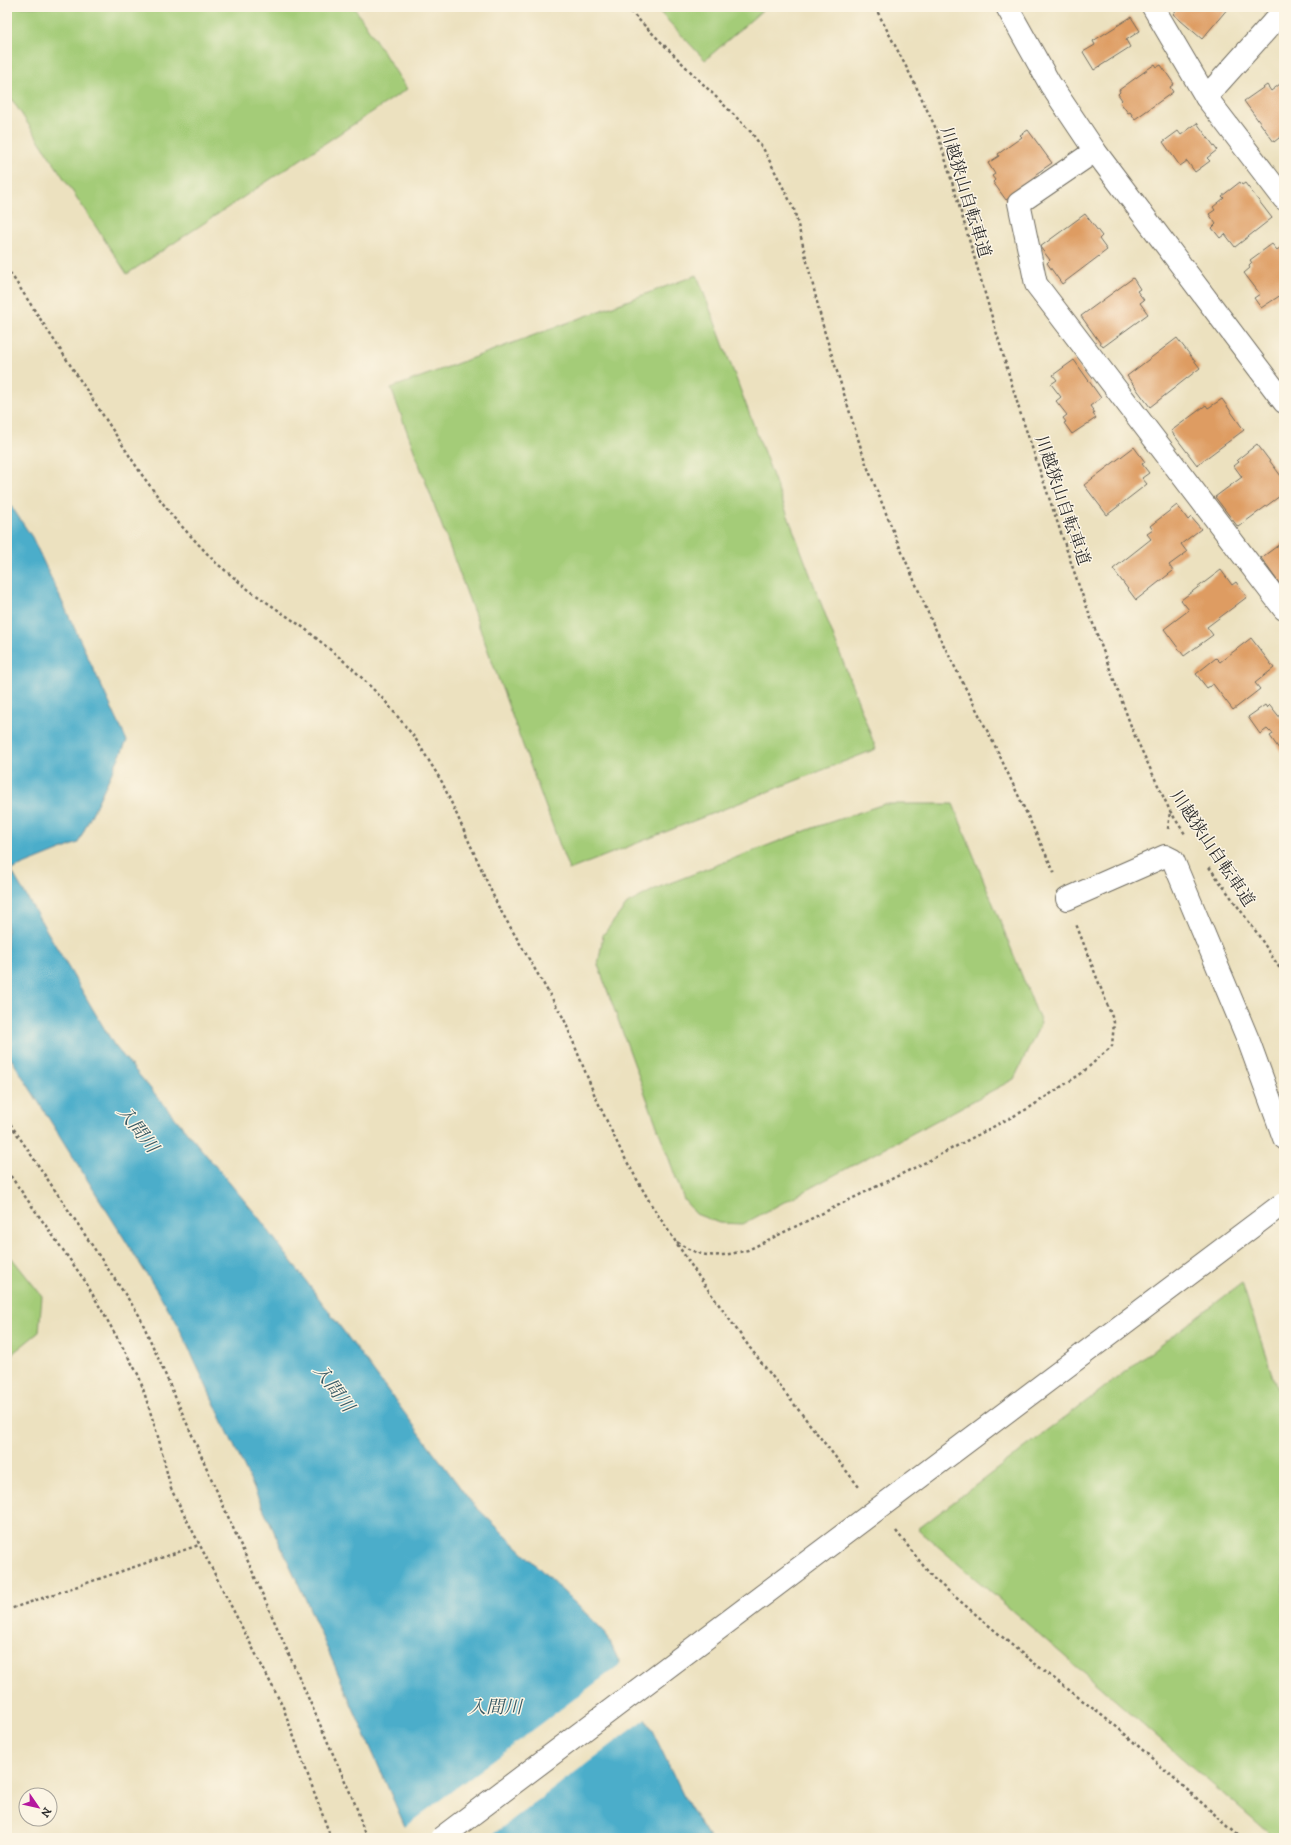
<svg xmlns="http://www.w3.org/2000/svg" width="1291" height="1845" font-family="'IM FELL DW Pica','Noto Serif JP',serif">
  <style>
    .green { fill: #a4cc78; stroke: #687c52 }
    .water { fill: #4badca; stroke: #3b6c7a }
    .pier { fill: #ece1bf }
    .building { fill: #de9c62 }
    .lines { fill: none; stroke-linecap: round; stroke-linejoin: round }
    .minor-casing { stroke: #6f6b5f; stroke-width: 24 }
    .path { stroke: #6f6b5f; stroke-width: 2.5; stroke-dasharray: 3 3; stroke-linecap: butt }
    .minor { stroke: #fff; stroke-width: 22 }
    .minor-bridge-casing { stroke: #6f6b5f; stroke-width: 24; stroke-linecap: butt }
    .minor-bridge { stroke: #fff; stroke-width: 22 }
    .labels { text-anchor: middle; stroke-width: 3; stroke-linejoin: round; paint-order: stroke }
    .street-label { font-size: 17px; fill: #2b2b2b; stroke: #fcf5e5 }
    .water-label { font-size: 18px; font-style: italic; fill: #365863; stroke: #fcf5e5 }
  </style>
  <rect width="100%" height="100%" fill="#fcf5e5"/>
  <filter id="ink" filterUnits="userSpaceOnUse"><feTurbulence type="fractalNoise" baseFrequency=".025" numOctaves="2"/><feDisplacementMap in="SourceGraphic" scale="8" xChannelSelector="R" yChannelSelector="G"/><feConvolveMatrix kernelMatrix="1 2 1 2 8 2 1 2 1" color-interpolation-filters="sRGB"/></filter>
  <filter id="wash" filterUnits="userSpaceOnUse"><feTurbulence type="fractalNoise" baseFrequency=".012" numOctaves="4" result="noise"/><feDisplacementMap in="SourceGraphic" scale="16" xChannelSelector="R" yChannelSelector="G"/><feGaussianBlur stdDeviation="0.9" result="paint"/><feColorMatrix in="noise" values="0 0 0 0 0 0 0 0 0 0 0 0 0 0 0 0 0 1.4 0 .05"/><feComposite in="paint" operator="in"/></filter>
  <g filter="url(#wash)">
    <rect width="100%" height="100%" fill="#ece1bf"/>
    <g class="green">
      <path d="M7,7H354L407,89L127,274L7,92Z"/>
      <path d="M655,7H766L705,60Z"/>
      <path d="M697,275L876,749L569,870L391,388Z"/>
      <path d="M884,804H953L1041,1023L1014,1079L743,1224L719,1223L696,1214L684,1200L598,965L603,935L627,904L657,888L813,828Z"/>
      <path d="M7,1252L42,1296L39,1332L7,1358Z"/>
      <path d="M1242,1283L1284,1411V1838H1274L918,1529Z"/>
    </g>
    <path class="water" d="M7,500L32,537L127,741L78,843L11,870L114,1045L259,1218L471,1502L605,1632L685,1799L709,1838H410L305,1598L176,1321L7,1052Z"/>
    <path class="pier" d="M622,1663L648,1717L488,1838H408L403,1828Z"/>
    <g id="blocks">
      <g class="building">
        <path d="M1179,7H1229L1202,39L1173,14Z"/>
        <path d="M1131,17L1140,31L1126,40L1130,47L1094,70L1083,52L1095,45L1093,41Z"/>
        <path d="M1155,64L1157,67L1161,65L1174,84L1170,87L1173,92L1135,119L1130,112L1128,113L1120,102L1122,100L1118,94L1120,92L1119,90Z"/>
        <path d="M1284,81V134L1274,142L1244,101L1267,85L1271,91Z"/>
        <path d="M1197,123L1217,150L1207,158L1210,161L1195,172L1187,161L1180,166L1163,142L1178,131L1181,135Z"/>
        <path d="M1028,130L1052,163L1036,174L1038,177L1006,200L993,182L995,180L992,176L995,174L988,163L999,156L998,154L1022,137L1020,135Z"/>
        <path d="M1240,182L1242,185L1245,183L1272,218L1235,247L1225,234L1220,238L1212,228L1216,224L1209,214L1215,210L1213,207L1224,198L1222,196Z"/>
        <path d="M1085,214L1102,236L1099,239L1107,250L1062,284L1047,263L1050,260L1040,247Z"/>
        <path d="M1272,244L1277,250L1284,245V293L1261,308L1254,298L1260,294L1244,273L1250,268L1249,266L1252,263L1250,260Z"/>
        <path d="M1133,278L1140,289L1137,291L1144,300L1140,303L1148,314L1103,347L1081,316Z"/>
        <path d="M1177,338L1200,368L1150,407L1127,376Z"/>
        <path d="M1074,360L1101,398L1090,406L1095,413L1093,414L1096,418L1072,434L1064,423L1066,422L1063,418L1067,415L1056,401L1061,397L1051,384L1057,380L1053,375Z"/>
        <path d="M1222,399L1244,430L1197,465L1171,431L1206,405L1208,408Z"/>
        <path d="M1257,444L1284,480V493L1238,527L1215,497L1242,477L1234,466L1239,462L1237,460Z"/>
        <path d="M1134,447L1145,462L1142,464L1149,473L1142,478L1147,484L1107,515L1084,485Z"/>
        <path d="M1177,505L1188,520L1191,517L1201,529L1181,544L1187,552L1169,565L1173,571L1136,600L1113,569L1151,539L1147,534L1153,530L1150,526Z"/>
        <path d="M1284,541V590L1261,558Z"/>
        <path d="M1221,570L1232,585L1236,582L1247,597L1207,627L1213,635L1184,656L1164,629L1189,610L1181,600Z"/>
        <path d="M1251,638L1274,668L1255,683L1260,689L1233,710L1213,684L1207,688L1196,674L1216,658L1220,662Z"/>
        <path d="M1265,705L1267,708L1270,705L1281,719L1284,716V756L1270,736L1273,734L1271,731L1270,732L1267,729L1260,734L1248,717Z"/>
      </g>
    </g>
  </g>
  <g filter="url(#ink)">
    <use href="#blocks" fill-opacity="0" stroke="#6f6b5f" stroke-width="1"/>
    <g class="lines">
      <defs>
        <g id="minor">
          <path d="M1007,7L1050,84L1095,151L1284,402"/>
          <path d="M1153,7L1206,97L1284,199"/>
          <path d="M1206,97L1284,10"/>
          <path d="M1095,151L1019,203L1036,284L1284,609"/>
          <path d="M1067,899L1165,856L1173,860L1249,1042L1284,1138"/>
        </g>
      </defs>
      <use href="#minor" class="minor-casing"/>
      <g class="path">
        <path d="M626,7L751,132L764,150L794,209L824,330L865,461L898,543L933,624L997,750L1055,874"/>
        <path d="M875,7L913,80L937,131L1020,412L1079,586L1134,734L1170,811L1185,834"/>
        <path d="M7,268L142,475L173,517L215,562L249,590L304,628L351,667L385,701L415,738L442,782L498,906L564,1019L595,1096L622,1153L652,1206L699,1277L750,1348L859,1487"/>
        <path d="M1168,829L1170,811"/>
        <path d="M1209,867L1257,933L1284,975"/>
        <path d="M7,1119L139,1315L356,1806L366,1838"/>
        <path d="M7,1171L85,1281L139,1376L159,1440L171,1489L283,1707L331,1838"/>
        <path d="M677,1242C703,1260 718,1257 748,1250L930,1160L1029,1108L1082,1073L1112,1046L1114,1022L1076,924"/>
        <path d="M896,1531L933,1578L1020,1652L1118,1728L1241,1838"/>
        <path d="M7,1610L199,1545"/>
      </g>
      <use href="#minor" class="minor"/>
      <defs>
        <path id="minor-bridge" d="M441,1838L1281,1205"/>
      </defs>
      <use href="#minor-bridge" class="minor-bridge-casing"/>
      <use href="#minor-bridge" class="minor-bridge"/>
    </g>
  </g>
  <g class="labels">
    <g class="street-label">
      <text transform="translate(966 192) rotate(73)" y="6">川越狭山自転車道</text>
      <text transform="translate(1063 500) rotate(71)" y="6">川越狭山自転車道</text>
      <text transform="translate(1213 848) rotate(56)" y="6">川越狭山自転車道</text>
    </g>
    <g class="water-label">
      <text transform="translate(138 1129) rotate(52)" y="6">入間川</text>
      <text transform="translate(334 1388) rotate(53)" y="6">入間川</text>
      <text x="495" y="1713">入間川</text>
    </g>
  </g>
  <rect width="1291" height="1845" fill="none" stroke="#fcf5e5" stroke-width="24"/>
  <g transform="translate(38 1807) rotate(124)"><circle r="19" fill="#fcf5e5" stroke="#a8a49b"/>
  <path d="M0-3L7 15L0 10L-7 15Z" fill="#b5179e"/>
  <text y="-6" font-size="11" font-weight="bold" text-anchor="middle" fill="#2b2b2b">N</text>
  </g>
</svg>
